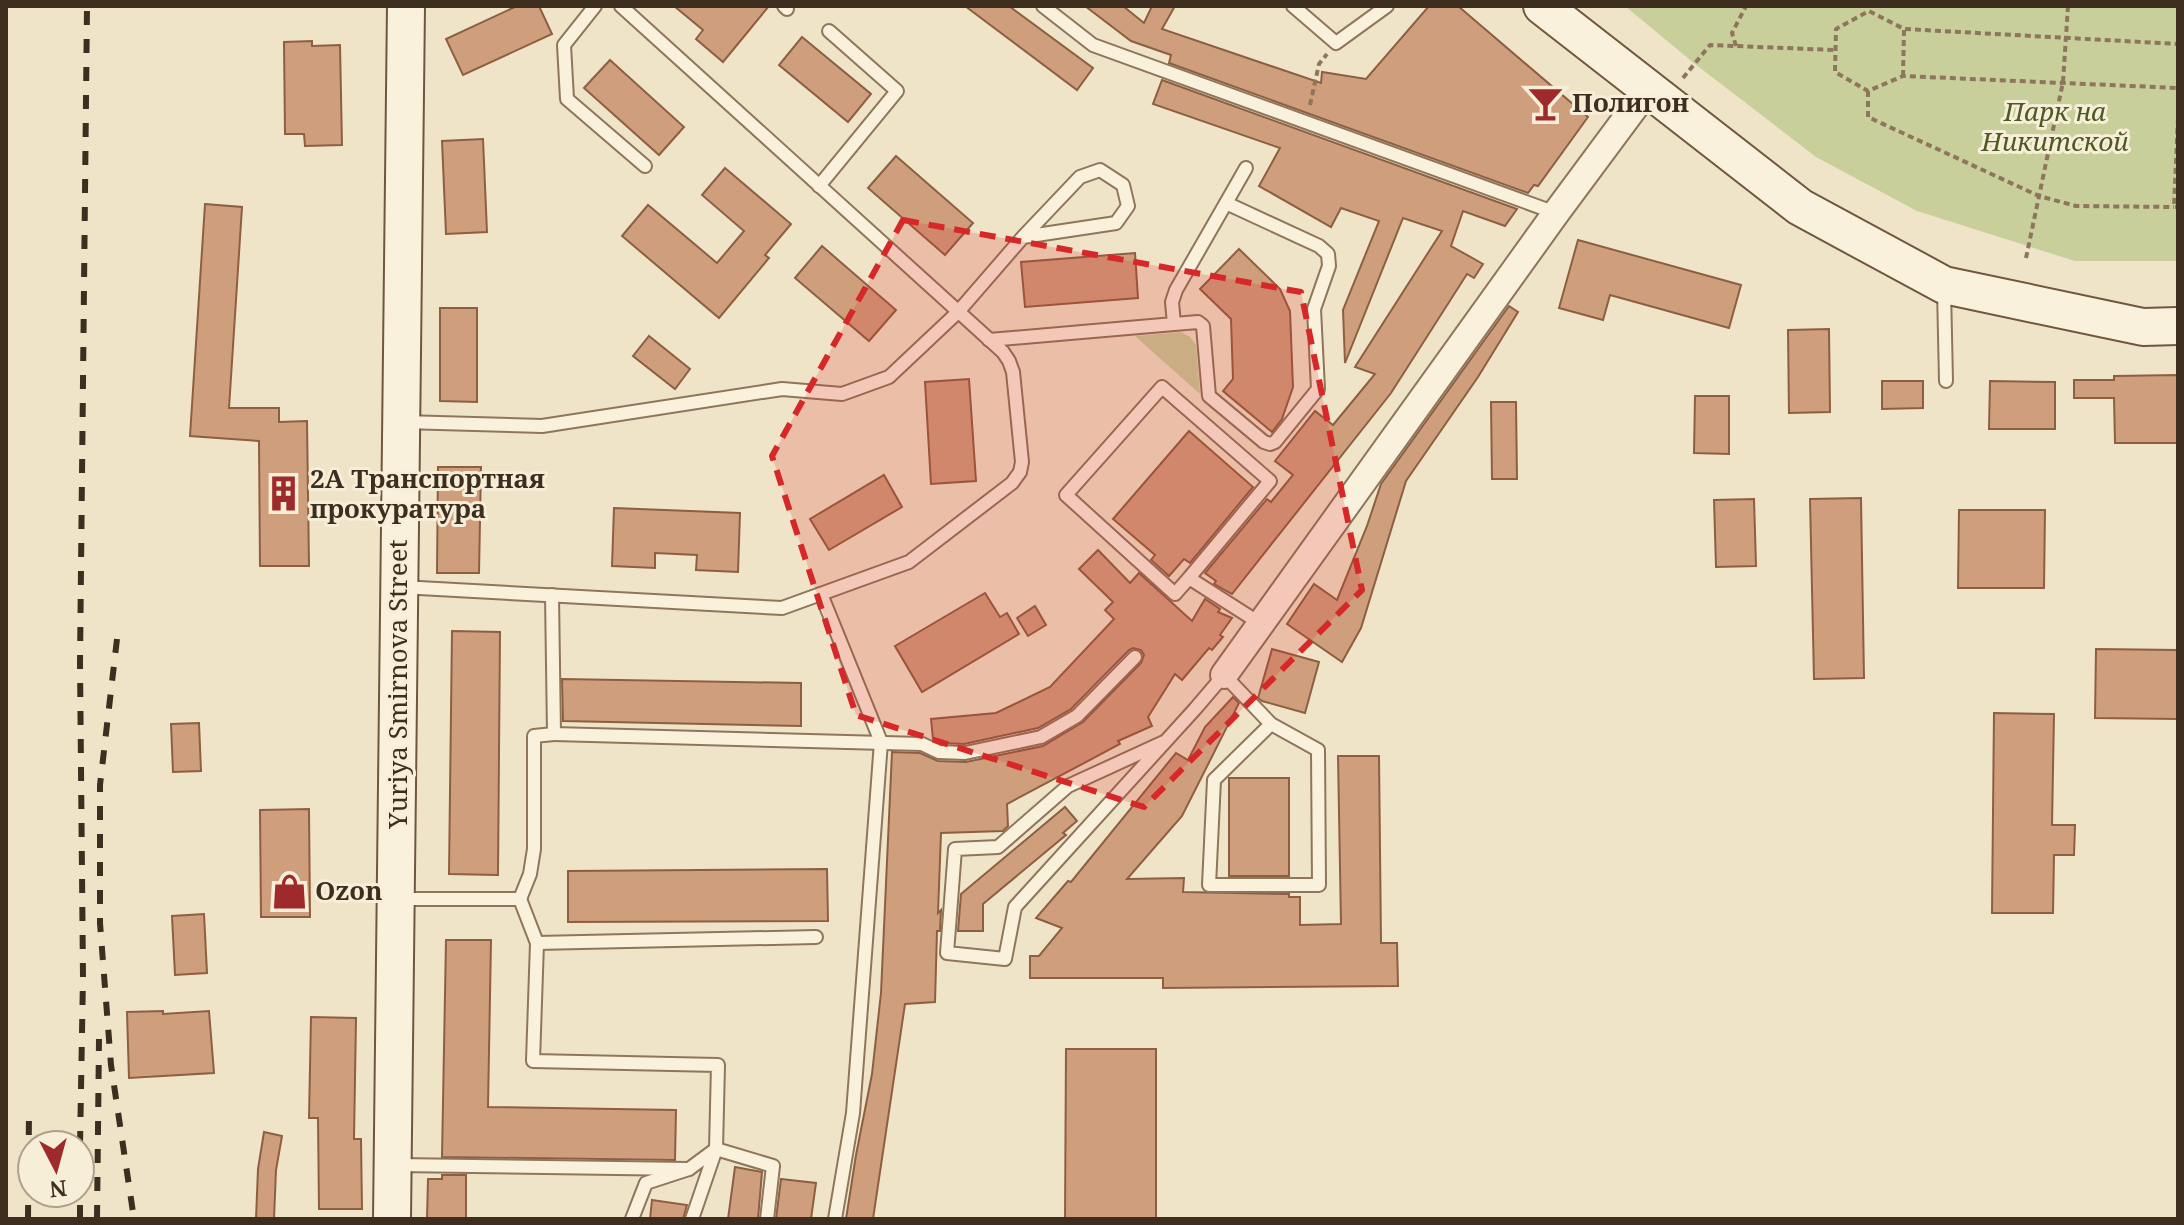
<svg xmlns="http://www.w3.org/2000/svg" width="2184" height="1225" font-family="'Noto Serif',serif">
  <style>
    .green { fill: #c9cf9b }
    .building { fill: #cf9f7d; stroke: #8d5f41; stroke-width: 2 }
    .lines { fill: none; stroke-linecap: round; stroke-linejoin: round }
    .lane-casing { stroke: #8d765c; stroke-width: 16 }
    .street-casing { stroke: #8d765c; stroke-width: 30 }
    .secondary-casing { stroke: #6f573f; stroke-width: 40 }
    .path { stroke: #8d765c; stroke-width: 4; stroke-dasharray: 6 4; stroke-linecap: butt }
    .lane { stroke: #faf1dc; stroke-width: 12 }
    .street { stroke: #faf1dc; stroke-width: 26 }
    .secondary { stroke: #faf1dc; stroke-width: 36 }
    .rail { stroke: #3d2e20; stroke-width: 6; stroke-dasharray: 14 14; stroke-linecap: butt }
    .marked { fill: #d62828; fill-opacity: 0.2; stroke: #d62828; stroke-width: 6; stroke-dasharray: 16 10; stroke-linejoin: round }
    .labels { text-anchor: middle; stroke-width: 6; stroke-linejoin: round; paint-order: stroke }
    .poi-label { font-size: 26px; font-weight: bold; fill: #3d2e20; stroke: #f7eed8; text-anchor: start }
    .park-label { font-size: 26px; font-style: italic; fill: #4d5a26; stroke: #f7eed8 }
    .street-label { font-size: 26px; fill: #3d2e20; stroke: #f7eed8 }
  </style>
  <rect width="100%" height="100%" fill="#f0e4c8"/>
  <g class="green">
    <path d="M1625,6H2178V261H2075L1917,211L1816,157L1695,64Z"/>
    <path d="M1181,332L1190,337L1196,345L1200,394L1135,336Z"/>
  </g>
  <g class="building">
    <path d="M517,6H539L552,34L463,75L446,39Z"/>
    <path d="M674,6H769L723,62L696,39L703,30Z"/>
    <path d="M965,6H1009L1093,68L1077,90Z"/>
    <path d="M1085,6H1123L1144,23L1152,6H1175L1162,29L1321,83L1322,72L1366,79L1429,6H1458L1588,117L1538,186L1534,185L1528,193L1169,63L1171,55L1131,41Z"/>
    <path d="M802,37L871,94L848,122L779,65Z"/>
    <path d="M312,41V46L340,45L342,145L305,146L304,134H285L284,42Z"/>
    <path d="M610,60L684,127L659,155L584,88Z"/>
    <path d="M1162,80L1517,209L1505,226L1463,211L1451,246L1483,264L1474,278L1467,274L1391,393L1232,594L1214,584L1216,581L1205,573L1267,499L1271,502L1293,475L1275,461L1315,411L1333,425L1375,374L1355,367L1442,231L1403,218L1345,363L1343,310L1379,221L1341,208L1331,227L1259,186L1280,148L1153,104Z"/>
    <path d="M483,139L487,232L446,234L442,141Z"/>
    <path d="M896,156L973,223L945,255L868,188Z"/>
    <path d="M725,168L791,224L765,255L769,258L719,318L622,236L648,205L717,263L744,231L702,195Z"/>
    <path d="M205,204L242,207L229,408H279V422L307,421L309,566H260L259,441L190,436Z"/>
    <path d="M1578,240L1741,285L1729,328L1610,295L1603,320L1559,308Z"/>
    <path d="M822,246L896,310L869,341L795,278Z"/>
    <path d="M1239,249L1280,289L1290,311L1293,387L1282,419L1272,432L1223,391L1233,379L1231,319L1200,289Z"/>
    <path d="M1135,253L1138,298L1025,307L1021,262Z"/>
    <path d="M1509,306L1518,312L1478,377L1406,481L1361,628L1342,662L1287,624L1314,584L1337,600L1367,526L1381,484Z"/>
    <path d="M440,308H477V402L440,401Z"/>
    <path d="M1829,329L1830,412L1789,413L1788,330Z"/>
    <path d="M649,336L690,369L675,389L633,356Z"/>
    <path d="M2178,375V443H2115L2114,398H2074V380H2114V376Z"/>
    <path d="M969,379L976,481L931,484L925,382Z"/>
    <path d="M1882,381H1923V408L1882,409Z"/>
    <path d="M1990,381L2055,382V429H1989Z"/>
    <path d="M1695,396H1729V454L1694,453Z"/>
    <path d="M1491,402H1516L1517,479H1492Z"/>
    <path d="M1189,431L1253,487L1190,563L1184,559L1169,576L1151,560L1155,555L1113,519Z"/>
    <path d="M438,467H481L479,573H437Z"/>
    <path d="M884,475L902,507L829,550L810,519Z"/>
    <path d="M1861,498L1864,678L1814,679L1810,499Z"/>
    <path d="M1754,499L1756,566L1716,567L1714,500Z"/>
    <path d="M614,508L740,513L738,572L696,570L697,555L655,553V568L612,566Z"/>
    <path d="M1959,510H2045L2044,588H1958Z"/>
    <path d="M1098,550L1130,583L1139,573L1192,621L1205,599L1220,609L1218,612L1232,618L1220,635L1223,637L1212,650L1209,648L1182,680L1175,674L1148,717L1152,726L1118,741L1120,744L1007,804L1008,826L1003,831L941,833L938,913L941,910L940,931H937L935,1002L905,1004L873,1219H846L856,1155L872,1074L881,993L892,752L920,753L938,761L966,762L1043,746L1083,722L1141,663L1144,655L1141,650L1133,648L1129,650L1071,709L1038,728L964,744L941,743L933,739L931,719L996,713L1050,687L1114,619L1105,610L1113,602L1079,569Z"/>
    <path d="M985,593L1000,617L1007,613L1019,634L922,692L895,646Z"/>
    <path d="M1035,606L1046,625L1028,636L1017,618Z"/>
    <path d="M452,631L500,632L498,875L449,874Z"/>
    <path d="M1272,649L1319,662L1305,713L1262,701L1258,698Z"/>
    <path d="M2096,649L2178,650V719L2095,718Z"/>
    <path d="M562,679L801,683V726L563,721Z"/>
    <path d="M1233,697L1239,703L1182,816L1127,879L1184,878L1183,892L1289,894V897H1300V925L1341,924L1338,756H1379L1381,943H1397L1398,986L1163,988V978H1030V956H1039L1062,928L1036,918L1068,881L1071,882L1176,753L1188,760L1205,727Z"/>
    <path d="M1994,713L2054,714L2052,825H2075L2074,855H2054L2053,913H1992Z"/>
    <path d="M199,723L201,771L173,772L171,724Z"/>
    <rect x="1229" y="778" width="60" height="98"/>
    <path d="M1065,807L1077,821L1063,833L1066,835L983,904V931H958L961,894Z"/>
    <path d="M309,809L310,917H261L260,810Z"/>
    <path d="M827,869L828,921L568,922V871Z"/>
    <path d="M204,914L207,973L175,975L172,916Z"/>
    <path d="M446,940H491L488,1107L676,1110L675,1160L442,1157Z"/>
    <path d="M163,1011V1014L209,1011L214,1073L129,1078L127,1012Z"/>
    <path d="M311,1017L356,1018L354,1139H361L362,1209H319L318,1118H309Z"/>
    <path d="M1066,1049H1156V1219H1065Z"/>
    <path d="M264,1132L282,1136L276,1170L274,1219H256L258,1169Z"/>
    <path d="M735,1167L762,1172L758,1219H728Z"/>
    <path d="M442,1175H466V1219H427L428,1179H442Z"/>
    <path d="M781,1179L816,1183L811,1219H776Z"/>
    <path d="M652,1200L687,1205L683,1219H650Z"/>
  </g>
  <g class="lines">
    <defs>
      <g id="lane">
        <path d="M595,6L564,45L567,99L645,166"/>
        <path d="M784,6L787,9"/>
        <path d="M1043,6L1093,45L1556,213"/>
        <path d="M1293,6L1336,43L1387,6"/>
        <path d="M819,186L897,91L829,31"/>
        <path d="M1226,203L1246,168"/>
        <path d="M1944,289L1946,381"/>
        <path d="M989,340L1174,324L1198,322L1203,326L1209,396L1264,442L1270,444L1275,442L1318,389L1314,309L1329,266L1328,254L1319,246L1226,203L1176,290L1172,302L1174,324"/>
        <path d="M403,422L542,426L782,389L842,394L889,377L958,312L1023,237L1116,223L1128,206L1123,185L1100,170L1080,177L1023,237"/>
        <path d="M1189,578L1270,481L1162,387L1066,495L1175,594L1189,578L1261,624"/>
        <path d="M401,587L782,608L909,562L1012,483L1020,472L1022,462L1013,372L1009,361L1003,352L621,6"/>
        <path d="M821,594L881,742L853,1113L835,1219"/>
        <path d="M552,595L554,734L922,744L939,752L965,753L1041,737L1077,716L1135,657"/>
        <path d="M1164,742L1068,786L998,847L955,849L947,953L1005,959L1015,907L1195,709L1224,675L1271,724L1318,750L1319,885H1209L1214,780L1271,724"/>
        <path d="M399,899H520L537,943L533,1061L718,1065L716,1149L773,1166L767,1219"/>
        <path d="M520,899L530,874L534,849V736L554,734"/>
        <path d="M537,943L816,937"/>
        <path d="M396,1165L689,1169"/>
        <path d="M632,1219L646,1183L689,1169L716,1149"/>
        <path d="M692,1219L716,1149"/>
      </g>
      <path id="street" d="M1224,675L1556,213L1648,89"/>
      <g id="secondary">
        <path d="M1542,6L1800,207L1944,285L2143,327L2178,326"/>
        <path d="M392,1219L406,6"/>
      </g>
    </defs>
    <use href="#lane" class="lane-casing"/>
    <use href="#street" class="street-casing"/>
    <use href="#secondary" class="secondary-casing"/>
    <g class="path">
      <path d="M1905,29L2178,44"/>
      <path d="M1736,46L1732,33L1746,6"/>
      <path d="M1903,76L1904,29L1869,11L1836,29L1835,72L1868,91L1903,76L2178,88"/>
      <path d="M1683,78L1710,45L1835,50"/>
      <path d="M1868,91V117L2039,196L2076,206L2174,207"/>
      <path d="M1310,105L1319,64L1327,54"/>
      <path d="M2178,118L2174,207H2178"/>
      <path d="M2026,258L2063,82L2068,6"/>
    </g>
    <use href="#lane" class="lane"/>
    <use href="#street" class="street"/>
    <use href="#secondary" class="secondary"/>
    <g class="rail">
      <path d="M117,639L100,785V923L111,1065L134,1219"/>
      <path d="M80,1145L83,977L80,663L87,6"/>
      <path d="M28,1219L29,1113"/>
      <path d="M80,1219V1193"/>
      <path d="M97,1219L99,1039"/>
    </g>
  </g>
  <path class="marked" d="M903,220L1301,292L1362,590L1144,807L856,715L772,456Z"/>
  <defs>
    <symbol id="bar-bare" viewBox="-9 -9 18 18"><path d="M-6-5H6L.8 .8V4.5H3.5V6h-7V4.5H-.8V.8Z" fill="#9e2a2b" stroke="#f7eed8" stroke-width="2.5" paint-order="stroke"/></symbol>
    <symbol id="building-bare" viewBox="-9 -9 18 18"><path d="M-4-6H4V6H1V3H-1V6H-4ZM-2.5-4.3h1.7v1.8h-1.7ZM.8-4.3h1.7v1.8H.8ZM-2.5-1h1.7V.8h-1.7ZM.8-1h1.7V.8H.8Z" fill="#9e2a2b" stroke="#f7eed8" stroke-width="2.5" paint-order="stroke"/></symbol>
    <symbol id="shop-bare" viewBox="-9 -9 18 18"><path d="M-5-2.5h2.3a2.7 3.5 0 0 1 5.4 0H5L5.5 6h-11ZM-1.5-2.5h3a1.5 2.3 0 0 0-3 0Z" fill="#9e2a2b" stroke="#f7eed8" stroke-width="2.5" paint-order="stroke"/></symbol>
  </defs>
  <g fill-rule="evenodd">
    <use href="#bar-bare" x="1520" y="78" width="51" height="51"/>
    <use href="#building-bare" x="258" y="468" width="51" height="51"/>
    <use href="#shop-bare" x="264" y="866" width="51" height="51"/>
  </g>
  <g class="labels">
    <g class="poi-label">
      <text x="1572" y="112">Полигон</text>
      <text x="310" y="488">2А Транспортная<tspan x="310" dy="30">прокуратура</tspan></text>
      <text x="315" y="900">Ozon</text>
    </g>
    <g class="park-label">
      <text x="2055" y="121">Парк на<tspan x="2055" dy="30">Никитской</tspan></text>
    </g>
    <g class="street-label">
      <text transform="translate(398 684) rotate(-90)" y="9">Yuriya Smirnova Street</text>
    </g>
  </g>
  <rect width="2184" height="1225" fill="none" stroke="#3d2e20" stroke-width="16"/>
  <g transform="translate(56 1169) rotate(174)"><circle r="38" fill="#f7eed8" stroke="#ada18e" stroke-width="2"/>
  <path d="M0-6L14 30L0 20L-14 30Z" fill="#9e2a2b"/>
  <text y="-12" font-size="22" font-weight="bold" text-anchor="middle" fill="#3d2e20">N</text>
  </g>
</svg>
